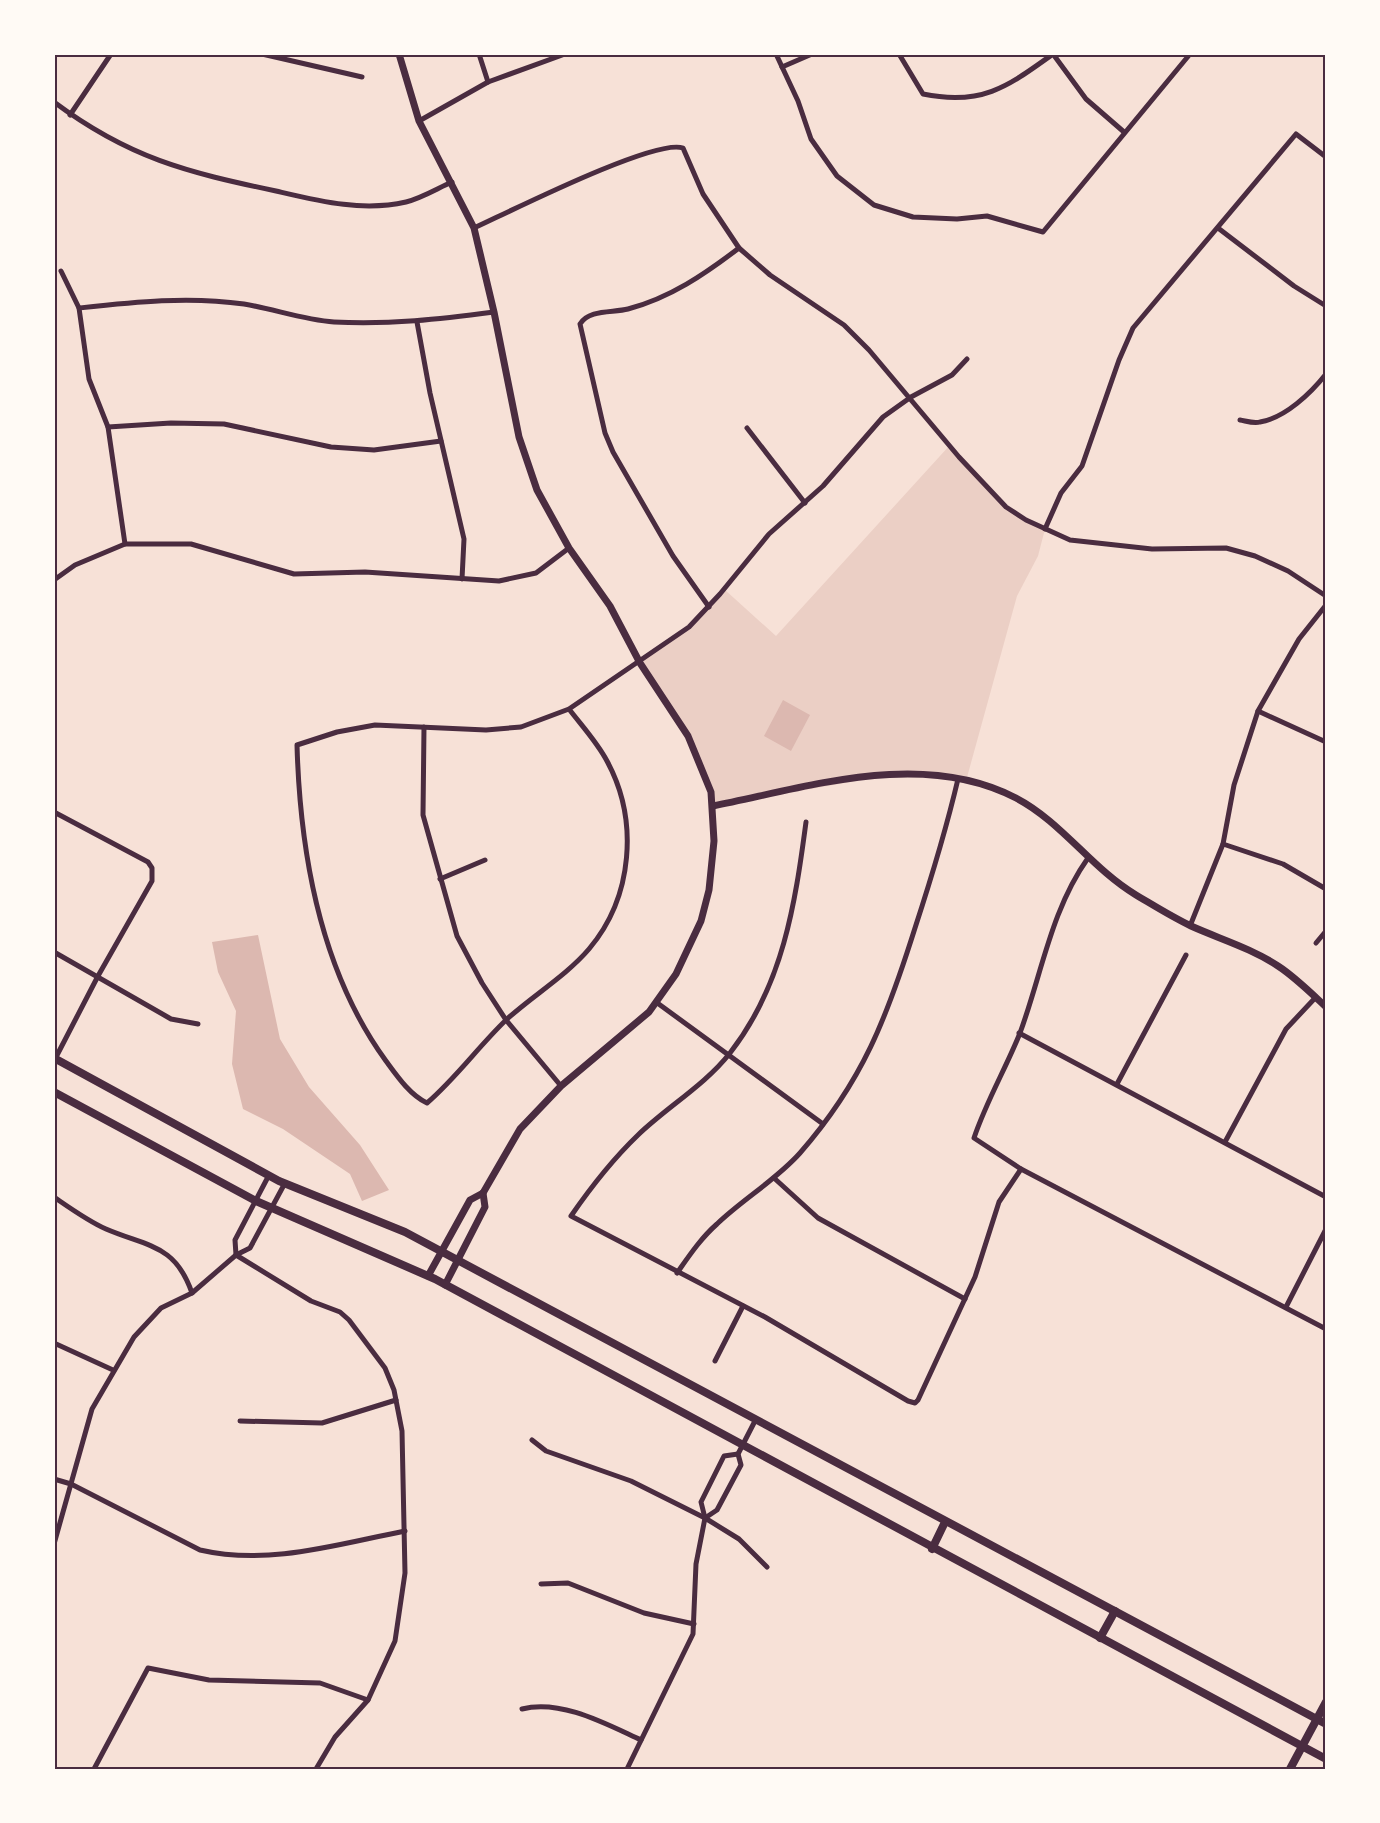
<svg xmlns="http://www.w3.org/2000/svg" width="1380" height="1823" font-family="Literata,serif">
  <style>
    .green { fill: #ebcfc5 }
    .water { fill: #dcb8b0 }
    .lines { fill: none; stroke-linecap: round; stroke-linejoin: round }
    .minor { stroke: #4a2c40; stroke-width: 5 }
    .tertiary { stroke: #4a2c40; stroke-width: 7 }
    .secondary { stroke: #4a2c40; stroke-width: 8 }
    .neatline { fill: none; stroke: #4a2c40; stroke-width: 2 }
  </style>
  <rect width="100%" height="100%" fill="#f7e1d7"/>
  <path class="green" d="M950,445L1006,507L1045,529L1038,556L1017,596L966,781L896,774L713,806L699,759L640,663L689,627L724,589L776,636Z"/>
  <g class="water">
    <path d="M783,700L810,715L791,751L764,736Z"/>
    <path d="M258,935L280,1039L309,1087L360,1145L389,1190L362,1201L350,1174L283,1129L243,1109L232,1064L236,1011L218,972L212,942Z"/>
  </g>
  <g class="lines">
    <g class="minor">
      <path d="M262,54L362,77"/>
      <path d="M479,54L488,82"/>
      <path d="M776,54L798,101L811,139L837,176L874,205L913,217L957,219L987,216L1043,232L1190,54"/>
      <path d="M899,54L923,94C982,106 1007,87 1053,54"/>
      <path d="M1053,54L1086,99L1124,132"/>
      <path d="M782,67L812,54"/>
      <path d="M54,102C129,158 186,172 276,191C319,201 362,212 406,202C422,198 438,188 452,182"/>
      <path d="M70,115L111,54"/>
      <path d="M419,121L488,82L565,54"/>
      <path d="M474,228C507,213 655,138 683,148L703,194L739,248L770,275L844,325L869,350L959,457L1006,507L1026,520L1070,540L1152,549L1226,548L1255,556L1288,571L1326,596"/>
      <path d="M1218,228L1294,286L1326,306"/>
      <path d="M61,271L79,308L89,379L108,427L125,544"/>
      <path d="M79,308C134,302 188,296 244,304C274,309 304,320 334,322C389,325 441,319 494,312"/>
      <path d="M417,322L430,393L464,539L462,579"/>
      <path d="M1240,420C1246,421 1254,424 1260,422C1285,418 1311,393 1326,374"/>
      <path d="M108,427L171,423L224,424L331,447L374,450L441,441"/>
      <path d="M747,428L805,503"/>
      <path d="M1045,529L1061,493L1082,466L1119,360L1133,328L1296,134L1326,157"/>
      <path d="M54,580L75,565L125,544H191L294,574L365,572L499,581L536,573L569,548"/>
      <path d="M709,607L673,556L613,452L605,433L580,324C589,309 613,313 628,309C670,298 705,274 739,248"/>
      <path d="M569,709C582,726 597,742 607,761C639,820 633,897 589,949C566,976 532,996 506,1020C478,1047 456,1078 427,1103C410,1095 397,1076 386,1061C321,972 300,853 297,745L337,732L375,725L486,730L521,727L569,709L689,627L720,594L769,534L823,486L883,417L911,397L952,375L967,359"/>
      <path d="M1258,711L1326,742"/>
      <path d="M424,727L423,815L457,936L482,983L506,1020L561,1086"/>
      <path d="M54,812L148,862L152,868V881L98,976L54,1061"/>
      <path d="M806,822C795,905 783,985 730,1053C705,1085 667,1107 638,1135C613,1159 591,1187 571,1216L765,1317L908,1401L915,1403L918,1400L975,1277L999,1202L1021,1169"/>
      <path d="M1223,844L1283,864L1326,889"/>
      <path d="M1088,858C1051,910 1042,973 1020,1033C1006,1068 986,1102 974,1138L1021,1169L1326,1329"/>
      <path d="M440,879L485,860"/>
      <path d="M1190,926L1223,844L1234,785L1258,711L1299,639L1326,605"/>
      <path d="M1316,943L1326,931"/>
      <path d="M54,952L171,1019L198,1024"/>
      <path d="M656,1002L823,1124"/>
      <path d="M1019,1033L1326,1197"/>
      <path d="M1117,1084L1186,955"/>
      <path d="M1225,1142L1286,1029L1316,997"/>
      <path d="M774,1178L818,1218L965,1299"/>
      <path d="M54,1197C70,1208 88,1221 106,1229C148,1247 175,1244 192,1293"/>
      <path d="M236,1255L311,1301L340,1312L349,1320L385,1368L394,1390L402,1431L405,1573L395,1641L368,1700L335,1737L316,1769"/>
      <path d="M236,1255L235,1240L269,1175"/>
      <path d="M677,1273C689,1256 701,1238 717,1224C743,1199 776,1180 800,1153C863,1081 887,1017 915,928C931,879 946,830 958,779"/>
      <path d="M1286,1307L1326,1229"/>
      <path d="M54,1343L113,1370"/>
      <path d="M715,1361L743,1306"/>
      <path d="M240,1421L322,1423L396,1400"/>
      <path d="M532,1440L546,1451L631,1481L705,1518L739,1539L767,1567"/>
      <path d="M54,1479L71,1484L200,1550C269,1566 338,1544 405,1531"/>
      <path d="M705,1518L717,1510L741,1465L738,1454L756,1419"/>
      <path d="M54,1544L92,1409L134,1337L161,1308L192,1293L236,1255L250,1248L285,1183"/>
      <path d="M541,1584L568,1583L644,1613L694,1624"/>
      <path d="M522,1709C561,1699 606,1724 641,1740"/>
      <path d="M94,1769L148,1668L209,1680L320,1683L368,1700"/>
      <path d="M627,1769L693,1634L696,1564L705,1518L701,1502L724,1456L738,1454"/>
    </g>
    <g class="tertiary">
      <path d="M399,54L419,121L474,228L494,312L519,437L537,490L569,548L610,606L640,663L688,736L711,792L714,841L709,890L701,921L676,974L649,1012L561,1086L520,1129L483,1193L470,1200L428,1276"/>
      <path d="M713,806C809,787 922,749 1016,798C1062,822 1091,868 1136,895C1153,905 1172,917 1191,926C1220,939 1251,948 1278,966C1295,977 1311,993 1326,1007"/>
      <path d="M445,1285L485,1207L483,1193"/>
    </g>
    <g class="secondary">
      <path d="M54,1058L279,1181L405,1232L1326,1724"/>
      <path d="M54,1092L256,1201L435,1279L1326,1759"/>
      <path d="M932,1549L945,1522"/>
      <path d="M1100,1638L1115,1611"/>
      <path d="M1290,1769L1326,1702"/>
    </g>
  </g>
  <rect width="1380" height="1823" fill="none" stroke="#fffaf5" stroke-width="111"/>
  <rect x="56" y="56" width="1268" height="1712" class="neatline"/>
</svg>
